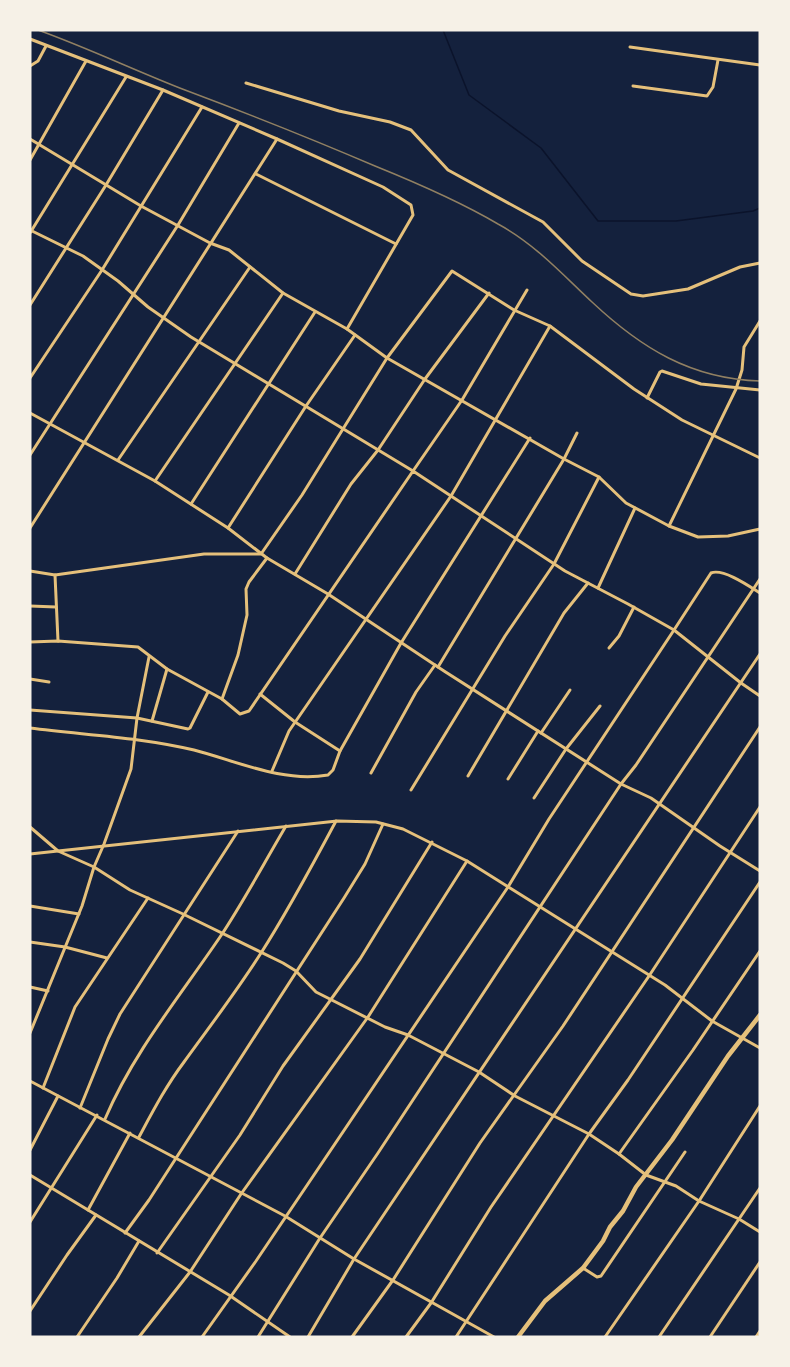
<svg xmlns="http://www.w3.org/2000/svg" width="790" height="1367" font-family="Overpass,sans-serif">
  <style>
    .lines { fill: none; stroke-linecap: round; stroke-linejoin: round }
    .stream { stroke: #0b132b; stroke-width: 1.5 }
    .minor { stroke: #e5c07b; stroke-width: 3 }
    .tertiary { stroke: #e5c07b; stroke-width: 4.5 }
    .rail { stroke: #918062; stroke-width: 1.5 }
  </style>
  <rect width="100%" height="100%" fill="#14213d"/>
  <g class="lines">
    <path class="stream" d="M443,30L469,95L541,148L598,221H676L753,211L760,208"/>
    <g class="minor">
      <path d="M30,39L163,90L277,139L383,187L411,205L413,215L347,329"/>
      <path d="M630,47L760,65"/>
      <path d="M30,66L38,61L46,46"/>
      <path d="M246,83L339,111L390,122L411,130L448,170L543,222L582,261L631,294L643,296L688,289L740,267L760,263"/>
      <path d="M633,86L707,96L713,87L718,60"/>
      <path d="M30,139L141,206L210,243L229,250L283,293L347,329L387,358L564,459L599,477L626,503L669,526L698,537L728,536L760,529"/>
      <path d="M30,160L86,61"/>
      <path d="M256,174L396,244"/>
      <path d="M30,230L83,256L118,281L148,307L191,337L413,471L462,400L527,290"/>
      <path d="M30,233L126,77"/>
      <path d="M30,305L106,185L163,90"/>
      <path d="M30,378L102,270L202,107"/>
      <path d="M647,398L660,372L662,371L701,384L760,390"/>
      <path d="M30,413L155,481L228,528L267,558L328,594L444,671L621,784L651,798L720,846L760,871"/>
      <path d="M30,455L178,225L239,123"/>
      <path d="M118,460L250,267"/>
      <path d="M155,481L283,293"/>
      <path d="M191,504L315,312"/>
      <path d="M669,526L736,389L742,370L744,347L760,321"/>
      <path d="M30,528L277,139"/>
      <path d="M228,528L306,406L355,335"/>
      <path d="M30,571L55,575L204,554H261L302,495L387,358L452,271L514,310L550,326L634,389L682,420L760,458"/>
      <path d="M295,574L351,484L378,450L425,379L489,293"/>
      <path d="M55,575L58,641"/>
      <path d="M598,588L635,508"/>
      <path d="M30,606L56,607"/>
      <path d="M30,642L58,641L138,647L167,669L222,699L240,714L249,711L413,471L565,571L628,604L674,630L711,573C723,568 749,586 760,593"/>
      <path d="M609,648L619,636L634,607"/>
      <path d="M438,667L564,459L577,433"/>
      <path d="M30,679L49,682"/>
      <path d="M260,694L295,722L340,751"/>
      <path d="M222,699L238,655L247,615L246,589L249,582L267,558"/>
      <path d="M30,710L137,718L188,729L190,728L208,692"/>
      <path d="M152,721L167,669"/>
      <path d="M30,728C84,735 140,737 194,750C237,761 282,783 328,775L333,770L340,751L401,643L530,438"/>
      <path d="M541,733L570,690"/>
      <path d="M272,771L289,731L451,496L550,326"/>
      <path d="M371,773L416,692L435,665"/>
      <path d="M468,776L564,613L588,583"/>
      <path d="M508,779L538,731"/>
      <path d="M411,790L505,636L554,564L599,477"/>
      <path d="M534,798L566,749L600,706"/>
      <path d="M30,827L58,851L94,867L130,890L183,914L283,963L296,971L316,992L385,1027L408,1035L479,1072L515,1096L589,1134L619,1154L646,1175L676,1186L699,1201L739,1219L760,1232"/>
      <path d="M30,854L337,821L376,822L403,829L467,861L665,985L712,1021L760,1048"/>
      <path d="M30,906L79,914"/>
      <path d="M30,942L65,947L107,958"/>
      <path d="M30,987L48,991"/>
      <path d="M30,1033L82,906L94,867L104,844L131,769L137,718L149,657"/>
      <path d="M30,1081L285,1216L354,1259L494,1337"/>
      <path d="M43,1088L75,1007L148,898"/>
      <path d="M80,1108L108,1039L120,1014L238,831"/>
      <path d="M105,1119C133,1053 180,996 220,937C244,901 264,863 286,826"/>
      <path d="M139,1137C153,1111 166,1086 184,1062C210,1026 237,991 261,953C288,911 312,866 336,821"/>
      <path d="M30,1150L58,1096"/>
      <path d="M619,1154L693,1050L760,951"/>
      <path d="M30,1175L229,1295L290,1337"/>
      <path d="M88,1210L130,1133"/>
      <path d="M30,1222L97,1115"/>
      <path d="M125,1233L149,1200L344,898L365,864L383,824"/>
      <path d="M157,1253L240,1135L283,1066L360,959L432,842"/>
      <path d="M583,1268L597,1277L601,1276L685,1152"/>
      <path d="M30,1311L67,1255L96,1215"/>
      <path d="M77,1337L117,1278L139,1241"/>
      <path d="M139,1337L190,1272L241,1194L368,1017L467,861"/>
      <path d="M202,1337L256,1261L508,887L549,819L674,630L741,683L760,696"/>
      <path d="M258,1337L320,1238L378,1153L621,784L636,765L760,579"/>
      <path d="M308,1337L354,1259L760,654"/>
      <path d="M352,1337L393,1280L480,1143L563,1026L760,727"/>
      <path d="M406,1337L431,1303L491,1207L649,976L760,807"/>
      <path d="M456,1337L589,1134L628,1080L760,882"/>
      <path d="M605,1337L699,1201L760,1106"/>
      <path d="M659,1337L760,1188"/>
      <path d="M710,1337L760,1262"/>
      <path d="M756,1337L760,1331"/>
    </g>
    <path class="tertiary" d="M518,1337L545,1301L583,1268L603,1241L610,1227L623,1211L636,1187L672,1140L728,1056L760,1015"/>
    <path class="rail" d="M38,30C88,48 136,71 185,90C249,114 312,139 375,166C417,183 459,201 498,224C535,244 562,274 592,302C641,348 691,379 760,381"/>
  </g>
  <rect width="790" height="1367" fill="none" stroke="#f6f1e7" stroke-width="63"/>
</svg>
